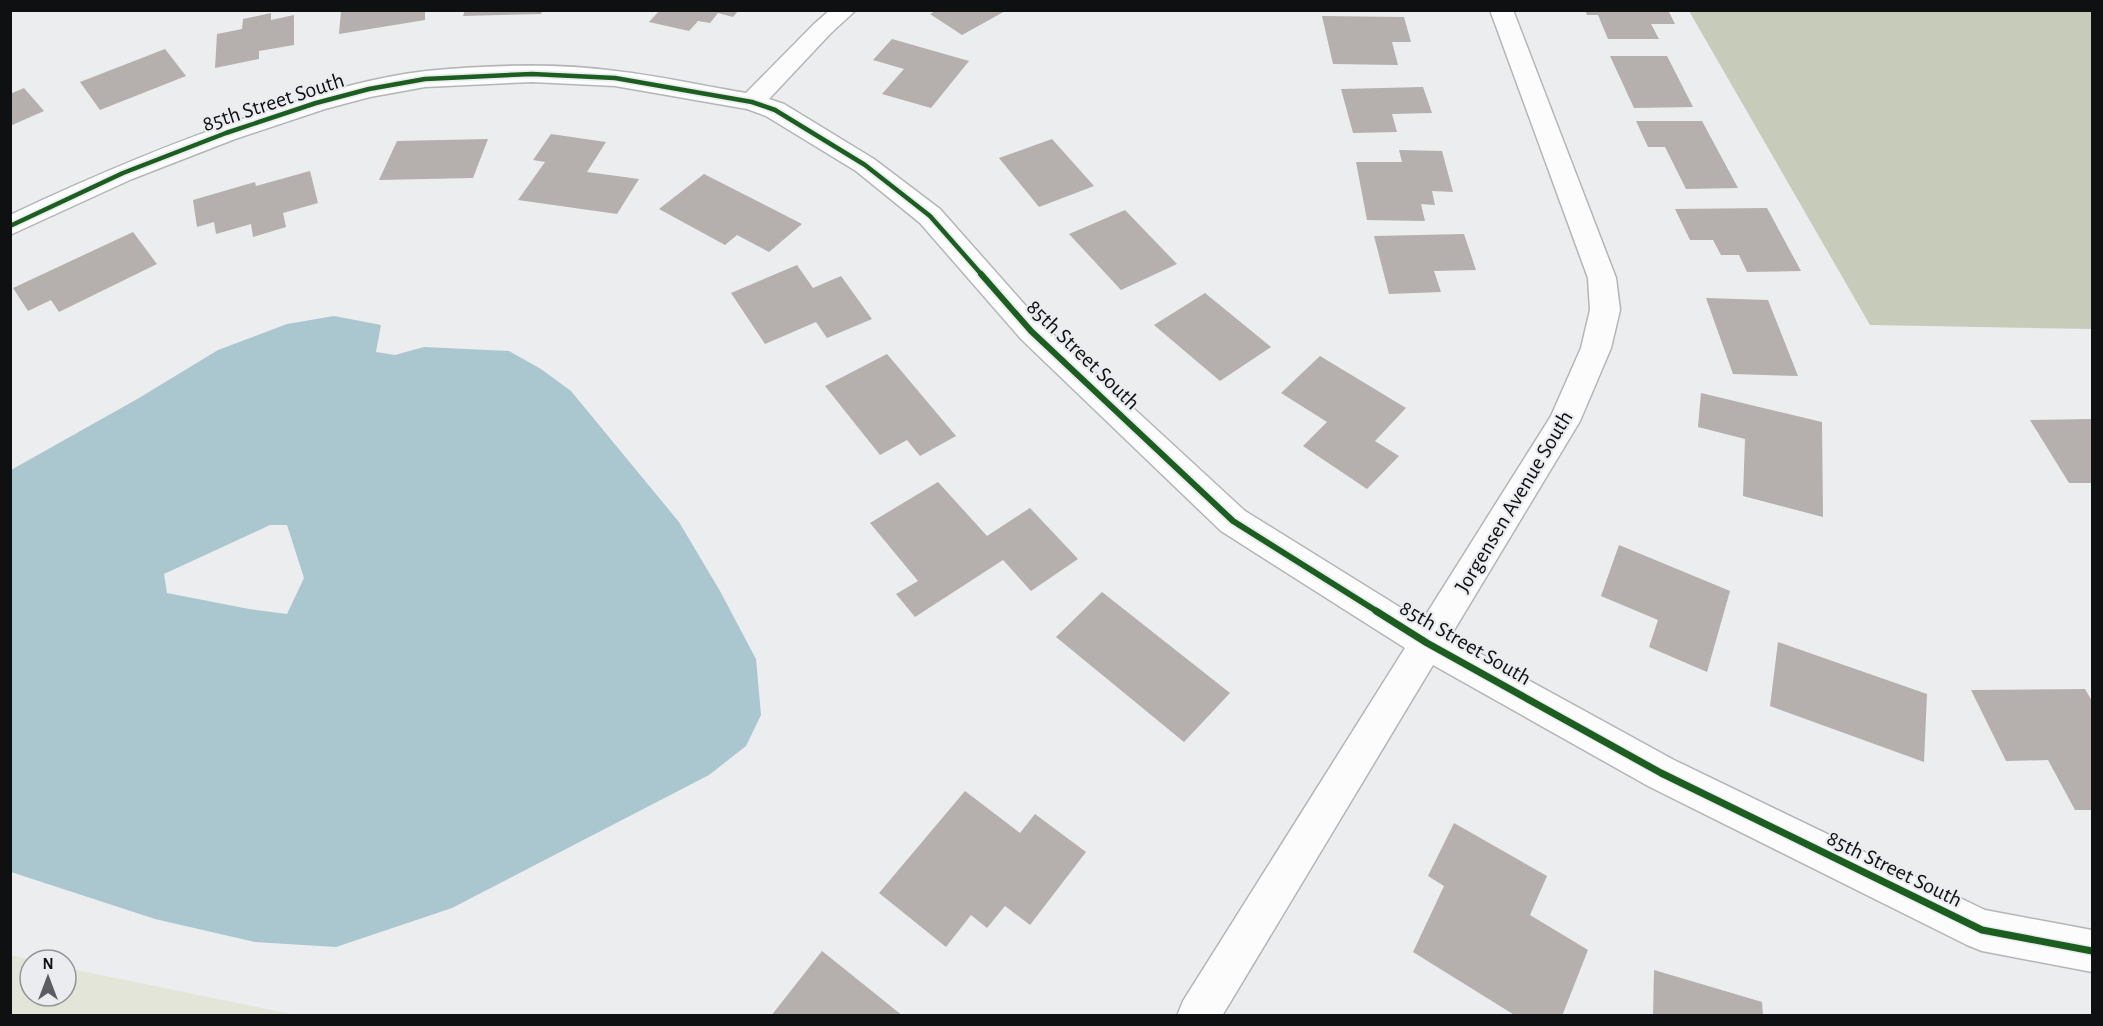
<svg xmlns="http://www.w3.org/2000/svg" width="2103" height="1026" font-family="'Alegreya Sans',sans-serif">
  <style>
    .green { fill: #e2e5d7 }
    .forest { fill: #c7cbba }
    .water { fill: #aac6cf; fill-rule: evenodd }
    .building { fill: #b5afae }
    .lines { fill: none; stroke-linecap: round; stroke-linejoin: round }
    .street-casing { stroke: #b4b5b6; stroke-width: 3 }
    .street { fill: #fcfcfd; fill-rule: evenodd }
    .cycleway-far2-casing { stroke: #ebecf0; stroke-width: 8 }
    .cycleway-far1-casing { stroke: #ebecf0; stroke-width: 10 }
    .cycleway-casing { stroke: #ebecf0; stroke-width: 10 }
    .cycleway-far2 { stroke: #1b5e20; stroke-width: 4.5 }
    .cycleway-far1 { stroke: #1b5e20; stroke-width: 6 }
    .cycleway { stroke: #1b5e20; stroke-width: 7 }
    .labels { text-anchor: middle; stroke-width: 4.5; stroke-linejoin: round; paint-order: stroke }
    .street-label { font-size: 22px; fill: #0f1011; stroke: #ebecf0 }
  </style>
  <rect width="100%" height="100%" fill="#ecedef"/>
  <path class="green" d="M11,955L31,960L30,996H66V968L296,1015H11Z"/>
  <path class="forest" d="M1689,11H2092V329L1870,325Z"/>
  <path class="water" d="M334,316L381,325L376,352L395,355L424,347L509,351L541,369L571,391L679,522L720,591L756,659L761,715L746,746L709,775L452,908L336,947L255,942L155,919L11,872V470L139,398L218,350L287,324ZM270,525H287L304,578L287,614L249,609L167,593L164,574Z"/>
  <g class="building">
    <path d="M341,10H425V20L339,34Z"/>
    <path d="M465,10H543L541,14L463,16Z"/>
    <path d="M660,10H739L733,17L718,13L710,23L698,21L689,31L649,22Z"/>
    <path d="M937,10H1007L962,35L930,14Z"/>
    <path d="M1585,10H1668L1675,24H1651L1659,39H1608L1598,15H1587Z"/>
    <path d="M271,13V20L294,15V45L259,51V59L215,68L217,34L242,29L243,19Z"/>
    <path d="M1322,16L1404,17L1411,42H1392L1398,65L1333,64Z"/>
    <path d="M892,39L969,61L931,108L882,94L904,69L873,60Z"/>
    <path d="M165,49L186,76L100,110L80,82Z"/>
    <path d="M1610,56H1667L1693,107L1634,108Z"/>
    <path d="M1423,87L1432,113L1392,114L1397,132L1353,133L1341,89Z"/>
    <path d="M24,88L44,111L10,126V94Z"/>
    <path d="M1636,121H1702L1738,188L1686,189L1665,147H1648Z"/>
    <path d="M551,134L606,142L587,172L639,179L617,214L518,200L545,162L533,160Z"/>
    <path d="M488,139L473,178L379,180L397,141Z"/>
    <path d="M1052,139L1094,186L1039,207L999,158Z"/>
    <path d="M1399,150L1442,151L1453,192L1432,191L1435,205L1421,204L1425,221L1367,220L1356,162H1402Z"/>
    <path d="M310,171L318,203L283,213L286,227L253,237L251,224L216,234L214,222L197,227L193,200L255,182L256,186Z"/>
    <path d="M704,174L802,224L769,252L737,235L725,245L659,209Z"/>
    <path d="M1767,208L1801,271L1747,272L1739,255H1721L1713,240H1690L1675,209Z"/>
    <path d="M1125,210L1177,264L1121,290L1069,234Z"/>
    <path d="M133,232L157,264L59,312L51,300L28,311L13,288Z"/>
    <path d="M1464,234L1476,270L1434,271L1441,292L1389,294L1374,236Z"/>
    <path d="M797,265L813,288L841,276L872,319L827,338L816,322L765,344L731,293Z"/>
    <path d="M1205,293L1271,347L1220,381L1154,325Z"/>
    <path d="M1706,298L1768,300L1798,376L1733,374Z"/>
    <path d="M887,354L956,436L920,456L907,440L880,455L825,386Z"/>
    <path d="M1320,356L1406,408L1375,441L1399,456L1367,489L1303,446L1327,422L1281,393Z"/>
    <path d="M1701,393L1822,422L1823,517L1743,496L1745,439L1698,427Z"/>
    <path d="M2092,419V483H2069L2030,420Z"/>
    <path d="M938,482L987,536L1030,508L1078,559L1031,591L1003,560L915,617L896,594L918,581L870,523Z"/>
    <path d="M1619,545L1730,591L1707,672L1649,647L1658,620L1601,596Z"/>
    <path d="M1102,592L1230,693L1184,742L1056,637Z"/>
    <path d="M1778,642L1927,694L1924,762L1770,706Z"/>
    <path d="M2085,689L2092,701V810H2075L2048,760L2006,761L1971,690Z"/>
    <path d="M965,791L1020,833L1035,814L1086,852L1030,925L1005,906L987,928L971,915L946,947L879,893Z"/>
    <path d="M1454,823L1547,876L1530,915L1588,950L1562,1016H1516L1413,952L1444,886L1428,876Z"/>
    <path d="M822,951L903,1016H771Z"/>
    <path d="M1654,970L1762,1002L1763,1016H1653Z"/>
  </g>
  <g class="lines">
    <defs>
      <path id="street" d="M830,10H856L830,34L769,99L784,104L874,159L940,209L1041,323L1245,511L1422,621L1551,416L1581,348L1590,310L1588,278L1490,10H1513L1616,278L1620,310L1611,348L1580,421L1450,637L1674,760L1985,910L2092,930V972L1982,951L1967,945L1648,786L1433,665L1222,1016H1177L1183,1001L1405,648L1221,531L1021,339L920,223L856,171L766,116L747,109L615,86L532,82L425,87L370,97L325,109L235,139L132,179L10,235V215C97,174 180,139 272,109C321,93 373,77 426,71C486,65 556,63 616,71C660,76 703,86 746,93L814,24Z"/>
    </defs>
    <use href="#street" class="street-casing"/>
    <use href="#street" class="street"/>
    <defs>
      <path id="cycleway-far2" d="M10,226L123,173L226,133L316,103L369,89L425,79L532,74L615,78L752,102L775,110L865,165L930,216L982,275"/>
      <path id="cycleway-far1" d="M981,274L1031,331L1233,521L1378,612"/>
      <path id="cycleway" d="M1376,611L1427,643L1661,773L1982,930L2092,951"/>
    </defs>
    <use href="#cycleway-far2" class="cycleway-far2-casing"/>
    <use href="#cycleway-far1" class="cycleway-far1-casing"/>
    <use href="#cycleway" class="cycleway-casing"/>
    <use href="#cycleway-far2" class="cycleway-far2"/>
    <use href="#cycleway-far1" class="cycleway-far1"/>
    <use href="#cycleway" class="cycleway"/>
  </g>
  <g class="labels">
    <g class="street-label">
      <text transform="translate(273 101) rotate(-18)" y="8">85th Street South</text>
      <text transform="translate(1084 354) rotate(44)" y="8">85th Street South</text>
      <text transform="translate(1513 501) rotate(-59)" y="8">Jorgensen Avenue South</text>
      <text transform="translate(1466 642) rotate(30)" y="8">85th Street South</text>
      <text transform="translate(1895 868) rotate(26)" y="8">85th Street South</text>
    </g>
  </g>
  <rect width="2103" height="1026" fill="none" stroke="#0f1011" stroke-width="24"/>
  <g transform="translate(48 978)"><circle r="28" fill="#ebecf0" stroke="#939497" stroke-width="1.5"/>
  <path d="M0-4.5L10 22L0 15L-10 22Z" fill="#5c5d5f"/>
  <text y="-9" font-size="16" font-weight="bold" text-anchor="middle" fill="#0f1011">N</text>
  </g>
</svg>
